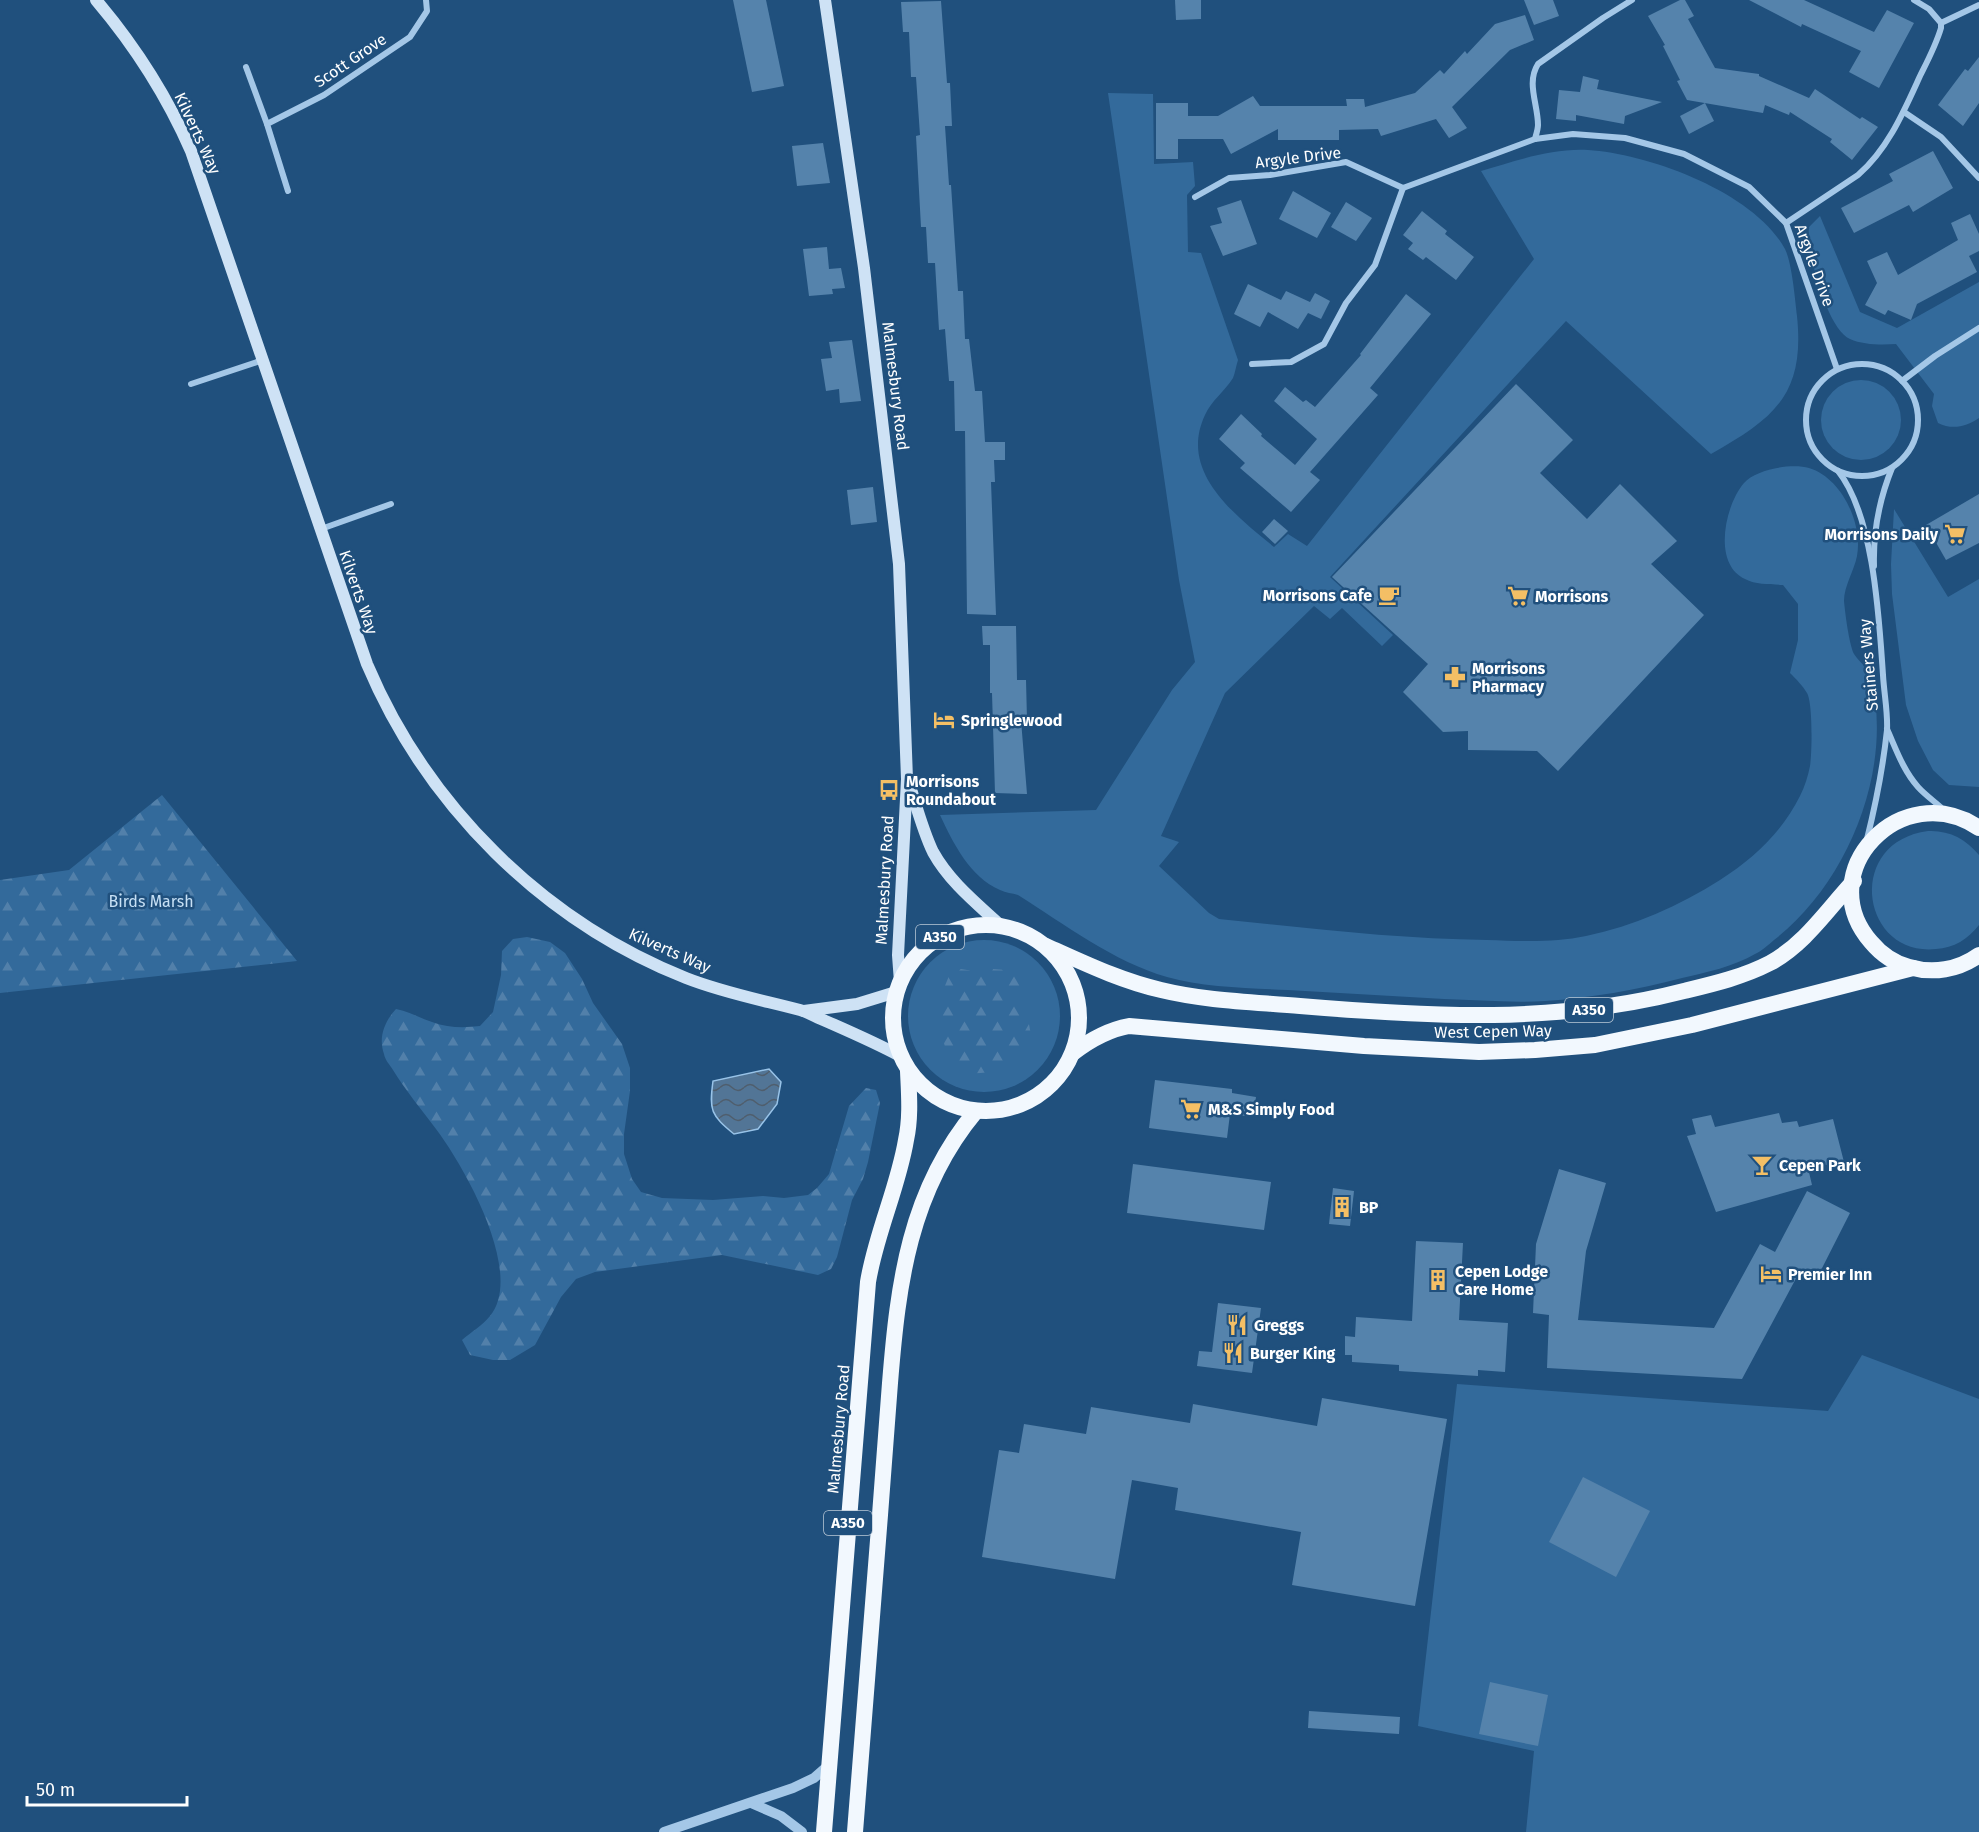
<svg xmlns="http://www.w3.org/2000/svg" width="1979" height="1832" font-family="'Fira Sans',sans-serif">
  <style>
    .green { fill: #336a9b }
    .forest { fill: url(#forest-firs) }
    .water { fill: url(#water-waves); stroke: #98c3e8; stroke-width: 1.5 }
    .building { fill: #5583ac }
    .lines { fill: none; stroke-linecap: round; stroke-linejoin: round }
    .minor { stroke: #a4c7e7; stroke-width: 6 }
    .tertiary { stroke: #a4c7e7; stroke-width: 10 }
    .secondary { stroke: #cee2f5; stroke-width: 12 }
    .trunk { stroke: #f2f8fe; stroke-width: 16 }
    .labels { text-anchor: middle; stroke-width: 5; stroke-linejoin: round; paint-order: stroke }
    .shield { fill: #20507d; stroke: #bccad8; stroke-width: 1.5 }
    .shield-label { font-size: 15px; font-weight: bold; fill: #fff }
    .street-label { font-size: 16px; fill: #fff; stroke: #20507d }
    .poi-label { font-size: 16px; font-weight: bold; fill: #fff; stroke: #20507d; text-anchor: start }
    .park-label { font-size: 16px; fill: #c7e0f5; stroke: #20507d }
  </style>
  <defs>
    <pattern id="forest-firs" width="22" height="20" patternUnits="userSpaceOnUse" patternTransform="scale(1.5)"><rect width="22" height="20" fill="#336a9b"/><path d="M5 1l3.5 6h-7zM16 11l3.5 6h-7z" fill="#5280aa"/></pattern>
    <pattern id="water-waves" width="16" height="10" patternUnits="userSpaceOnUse" patternTransform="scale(1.5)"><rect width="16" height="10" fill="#527596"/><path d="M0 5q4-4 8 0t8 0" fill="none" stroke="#4f5e6d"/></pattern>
  </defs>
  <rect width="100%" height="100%" fill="#20507d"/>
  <g class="green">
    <path d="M1108,93L1153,94L1154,164L1193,162L1195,186L1187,195L1188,252L1201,253L1238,360C1236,366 1235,373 1233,378C1225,391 1211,401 1205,415C1178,472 1235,515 1274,547L1288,534L1307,546L1534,259L1481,171C1515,161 1552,148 1588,150C1649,154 1754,192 1785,249C1792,263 1795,299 1797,316C1805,394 1775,418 1711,454L1566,321L1330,577L1393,635L1382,646L1342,608L1330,619L1314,606L1225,693L1161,836L1179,842L1159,866L1209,913L1219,919C1308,928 1397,939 1487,940C1519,941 1554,943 1586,936C1634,926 1679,906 1720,880C1754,858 1782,832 1800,796C1805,786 1808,776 1810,766C1812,754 1813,703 1807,693C1803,686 1796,679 1790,673L1798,640V604L1783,585C1770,584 1756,585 1745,579C1712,564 1725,505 1744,483C1756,469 1792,463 1809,468C1842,478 1863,524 1857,556C1854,571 1844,586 1844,601C1845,612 1849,644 1854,654C1860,663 1869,668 1871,678C1894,770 1847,884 1774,940C1768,945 1762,951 1755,954C1735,966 1705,973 1682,978C1637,990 1590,998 1545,1001C1511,1003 1477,1000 1444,999C1398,996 1351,994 1305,991C1262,988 1208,989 1167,977C1114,962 1064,924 1018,895C1012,893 1006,893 1000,890C970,877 953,843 940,815L1096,810L1172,690L1195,662L1179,580Z"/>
    <path d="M1820,216L1860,312L1897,328L1979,282V418C1966,427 1952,430 1938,423L1932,406L1934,394L1896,344C1882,345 1863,345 1850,339C1827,329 1806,251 1809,227Z"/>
    <circle cx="1861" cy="420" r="40"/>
    <path d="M1894,509L1948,597L1979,579V787L1949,785L1933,770L1918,741L1906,705L1892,594L1891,564Z"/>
    <path d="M1928,831C1949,830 1966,839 1979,855V925C1968,939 1954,948 1936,949C1861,957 1844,842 1928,831Z"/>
    <circle cx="984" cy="1016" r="76"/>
    <path d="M1862,1355L1979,1399V1832H1526L1534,1751L1418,1726L1457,1384L1828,1411Z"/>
  </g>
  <g class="forest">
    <path d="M162,795L297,961L0,993V880L69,870Z"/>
    <path d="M527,937L550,942L565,953L582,979L593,1003L622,1044L630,1068V1091L624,1134V1154L632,1179L641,1192L662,1198L713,1200L763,1196L784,1198L808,1195L817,1188L829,1174L849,1106L866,1088L876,1090L880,1103L868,1162L863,1179L852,1200L837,1257L831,1269L818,1275L722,1255L595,1272L576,1279L561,1297L535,1345L510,1360H493L470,1355L462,1340C471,1332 483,1325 490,1316C525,1273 464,1166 436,1129C421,1109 406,1091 393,1070C390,1065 385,1060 384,1054C378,1037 385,1021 396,1009C410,1012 420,1018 432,1022C448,1028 464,1028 480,1026L493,1012L501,975L502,951L513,939Z"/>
    <path d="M961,969L985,973L993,969L1019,971L1031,1035C1027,1042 1022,1055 1016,1060C997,1073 972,1078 951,1068L940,1029L937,1005L949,976Z"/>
  </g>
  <path class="water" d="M769,1069L781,1082L777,1104L758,1129L734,1134C711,1115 709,1111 713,1081Z"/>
  <g class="building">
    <path d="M733,0H766L784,86L752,92Z"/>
    <path d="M1175,0H1201V19L1176,20Z"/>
    <path d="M1524,0H1553L1559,16L1534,25Z"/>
    <path d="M1680,0H1685L1694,16L1688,19L1715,68L1759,74V76L1809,98L1815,89L1860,119L1862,117L1878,127L1852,160L1830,142L1832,139L1790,112L1789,115L1765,105L1763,113L1687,100L1677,81L1680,80L1663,46L1665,45L1648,16Z"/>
    <path d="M1749,0H1804L1874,32L1887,10L1914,23L1879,88L1849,72L1861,51L1802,24L1801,27Z"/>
    <path d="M941,1L947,83H950L952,126H945L949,185H951L958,291H963L965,339H969L975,391H982L985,442H1005V460H994L995,482H991L996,615L967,614L965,431H955L954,381H949L945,329L939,330L935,263H928L926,227H921L916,136L920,135L916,77H911L909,32H903L901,2Z"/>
    <path d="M1525,15L1534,40L1510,50L1452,107L1467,128L1449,138L1436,119L1381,136L1378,129L1339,130V140H1278V129L1231,154L1223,139H1178V159H1156V103H1188V116H1218L1253,96L1260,106H1347L1346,99H1364L1365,107L1415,93L1440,70L1444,74L1465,51L1467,54L1495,24Z"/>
    <path d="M1979,57V103L1963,126L1938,105L1965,69L1968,71Z"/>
    <path d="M1583,76L1599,80L1597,89L1662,102L1625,116L1624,124L1576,115V121L1556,119L1559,90L1580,92Z"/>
    <path d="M1705,103L1714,121L1689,134L1680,116Z"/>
    <path d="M823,143L830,183L797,186L792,146Z"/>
    <path d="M1933,151L1953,188L1913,212L1909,205L1854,233L1841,208L1893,181L1889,174Z"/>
    <path d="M1293,191L1331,213L1317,238L1279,219Z"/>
    <path d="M1241,200L1257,244L1223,256L1210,226L1222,223L1217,208Z"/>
    <path d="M1346,202L1372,218L1356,241L1331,227Z"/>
    <path d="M1422,211L1447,231L1445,234L1474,257L1456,280L1426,257L1423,260L1408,249L1413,243L1403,235Z"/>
    <path d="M1970,214L1979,234V251L1969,256L1977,272L1917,304L1911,320L1888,310L1885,315L1865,305L1877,283L1867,261L1887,252L1898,275L1958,240L1951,223Z"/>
    <path d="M827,247L829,269L841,268L845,288L832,289L833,294L809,296L803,249Z"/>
    <path d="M1248,284L1281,300L1286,291L1310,302L1315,293L1330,301L1321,319L1308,313L1298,329L1268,312L1260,327L1234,314Z"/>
    <path d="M1406,294L1431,314L1370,388L1378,395L1310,472L1320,480L1291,512L1240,468L1245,463L1219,439L1241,414L1262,434L1261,436L1295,465L1317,439L1274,401L1285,387L1303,402L1306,400L1315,407L1361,355L1360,354Z"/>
    <path d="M852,340L861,401L840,403L839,389L826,391L821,359L832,358L829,342Z"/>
    <path d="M1516,384L1573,440L1540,473L1587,519L1620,484L1677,541L1651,564L1704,615L1558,771L1537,751L1468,750V731L1443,732L1403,692L1428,664L1332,577Z"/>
    <path d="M873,487L877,522L851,525L847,490Z"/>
    <path d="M1979,494V543L1946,560L1926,525Z"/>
    <path d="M1274,519L1288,531L1275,544L1262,532Z"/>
    <path d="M982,626H1016L1017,680H1026L1027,720H1021L1027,794L995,793L992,693H990V645H983Z"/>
    <path d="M1155,1080L1232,1089V1093L1256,1097L1253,1117L1230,1114L1227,1138L1149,1128Z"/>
    <path d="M1779,1113L1782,1123L1797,1121L1799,1127L1833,1119L1844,1162L1808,1168L1812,1185L1716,1212L1687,1136L1696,1134L1692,1119L1711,1115L1715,1127Z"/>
    <path d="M1133,1164L1271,1182L1264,1230L1127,1213Z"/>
    <path d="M1559,1169L1606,1183L1586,1251L1578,1320L1714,1328L1760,1244L1775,1252L1807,1191L1850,1213L1817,1278L1800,1271L1742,1379L1547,1368L1549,1315L1533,1313L1536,1244Z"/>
    <path d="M1333,1188L1354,1191L1350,1226L1329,1224Z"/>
    <path d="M1416,1241L1463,1243L1459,1320L1508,1323L1505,1372L1478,1370V1376L1399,1371V1365L1352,1362V1355H1345V1336L1355,1337L1356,1317L1412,1321Z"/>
    <path d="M1218,1303L1261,1308L1252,1373L1197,1366L1199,1351L1212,1352Z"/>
    <path d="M1322,1398L1447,1419L1415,1606L1292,1585L1301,1532L1175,1510L1178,1488L1132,1480L1115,1579L982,1557L999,1450L1019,1453L1024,1424L1086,1434L1091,1407L1190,1423L1193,1404L1317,1426Z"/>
    <path d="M1583,1477L1650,1511L1616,1577L1549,1542Z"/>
    <path d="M1490,1682L1548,1695L1538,1746L1479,1734Z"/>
    <path d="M1309,1711L1400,1717L1399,1734L1308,1728Z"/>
  </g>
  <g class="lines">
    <g class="minor">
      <path d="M1941,23L1979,5"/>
      <path d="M246,67L267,124"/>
      <path d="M1904,112L1941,137L1979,178"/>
      <path d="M1535,139C1536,135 1538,129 1538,125C1538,104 1526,83 1538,64L1603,18L1632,0"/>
      <path d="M288,191L267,124L324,95L410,37L427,11L426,0"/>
      <path d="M1195,197L1229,178L1270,175L1346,162L1403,188L1535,139L1573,134L1625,138L1684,154L1749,187L1786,223L1837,369"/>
      <path d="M1786,223L1858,175C1888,149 1904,111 1920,76C1928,60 1936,45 1941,28V23L1929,9L1914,0"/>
      <path d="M1252,364L1291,362L1324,344L1346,303L1375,265L1403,188"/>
      <circle cx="1862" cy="420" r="56"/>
      <path d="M1902,381L1935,356L1979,328"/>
      <path d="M191,384L263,360"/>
      <path d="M1838,471C1874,516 1879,618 1883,675C1884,693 1888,713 1887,730C1883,767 1876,803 1867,839"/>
      <path d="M321,529L391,504"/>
      <path d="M1874,566C1873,531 1879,500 1892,468"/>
      <path d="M1887,729C1896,749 1903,770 1918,787C1926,796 1937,803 1946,812"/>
    </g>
    <g class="tertiary">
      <path d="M751,1803L781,1816L802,1832"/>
      <path d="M664,1832L793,1788L814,1778L830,1764"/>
    </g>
    <g class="secondary">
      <path d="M96,0C135,46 167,96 191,151L367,664C427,806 543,921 686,978C724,993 762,1000 800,1010C808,1012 814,1016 821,1019C848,1031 874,1042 900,1056"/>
      <path d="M825,0L864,268L899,564L907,779L898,955L900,982"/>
      <path d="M910,786C917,808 923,831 933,852C949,881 975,902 999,924"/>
      <path d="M804,1011L857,1004L896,992"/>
    </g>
    <g class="trunk">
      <path d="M1979,828C1902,776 1810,872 1871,942C1881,954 1894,963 1909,967C1933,974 1958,970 1979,955"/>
      <circle cx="986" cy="1018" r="93"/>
      <path d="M1046,946C1084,963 1121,981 1161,990C1206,1001 1254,1002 1300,1006C1431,1017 1556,1024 1684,991C1713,984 1743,977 1770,963C1805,944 1827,910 1854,881"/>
      <path d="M1073,1053C1090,1040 1107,1030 1129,1026L1364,1046L1479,1052L1535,1050L1595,1045L1692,1025L1913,968"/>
      <path d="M824,1832L868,1282C876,1233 898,1188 906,1140C911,1117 909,1094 908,1071"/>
      <path d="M855,1832C864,1726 871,1621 880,1515C883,1471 887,1427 890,1383C898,1284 909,1191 976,1111"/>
    </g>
  </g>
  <defs>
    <symbol id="supermarket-bare" viewBox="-9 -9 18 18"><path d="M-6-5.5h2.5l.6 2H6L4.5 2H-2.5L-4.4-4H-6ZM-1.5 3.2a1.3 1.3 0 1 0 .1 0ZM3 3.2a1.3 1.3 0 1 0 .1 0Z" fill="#f4bf65" stroke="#20507d" stroke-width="2.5" paint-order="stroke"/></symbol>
    <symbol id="cafe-bare" viewBox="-9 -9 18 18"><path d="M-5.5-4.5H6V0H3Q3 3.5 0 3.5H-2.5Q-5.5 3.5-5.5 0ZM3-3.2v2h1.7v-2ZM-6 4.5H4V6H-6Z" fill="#f4bf65" stroke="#20507d" stroke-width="2.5" paint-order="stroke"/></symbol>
    <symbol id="pharmacy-bare" viewBox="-9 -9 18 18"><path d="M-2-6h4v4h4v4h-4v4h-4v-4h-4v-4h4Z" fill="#f4bf65" stroke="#20507d" stroke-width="2.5" paint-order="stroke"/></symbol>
    <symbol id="hotel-bare" viewBox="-9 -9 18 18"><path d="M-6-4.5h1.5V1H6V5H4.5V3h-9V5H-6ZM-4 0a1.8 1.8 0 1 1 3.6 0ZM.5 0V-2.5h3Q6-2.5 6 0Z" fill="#f4bf65" stroke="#20507d" stroke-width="2.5" paint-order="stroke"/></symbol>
    <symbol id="bus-bare" viewBox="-9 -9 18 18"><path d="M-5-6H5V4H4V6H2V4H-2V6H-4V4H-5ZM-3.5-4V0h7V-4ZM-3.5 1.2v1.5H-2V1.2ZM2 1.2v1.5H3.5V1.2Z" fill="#f4bf65" stroke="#20507d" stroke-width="2.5" paint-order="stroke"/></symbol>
    <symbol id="bar-bare" viewBox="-9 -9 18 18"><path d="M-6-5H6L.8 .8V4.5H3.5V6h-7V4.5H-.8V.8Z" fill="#f4bf65" stroke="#20507d" stroke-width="2.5" paint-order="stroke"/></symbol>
    <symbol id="building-bare" viewBox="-9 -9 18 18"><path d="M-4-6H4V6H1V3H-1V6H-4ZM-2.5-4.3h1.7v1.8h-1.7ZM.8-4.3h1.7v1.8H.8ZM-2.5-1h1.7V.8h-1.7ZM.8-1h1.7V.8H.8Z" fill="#f4bf65" stroke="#20507d" stroke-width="2.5" paint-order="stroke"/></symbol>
    <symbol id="restaurant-bare" viewBox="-9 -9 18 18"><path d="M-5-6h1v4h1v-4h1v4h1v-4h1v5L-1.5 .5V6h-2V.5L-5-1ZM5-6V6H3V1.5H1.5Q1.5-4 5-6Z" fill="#f4bf65" stroke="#20507d" stroke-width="2.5" paint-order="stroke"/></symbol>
  </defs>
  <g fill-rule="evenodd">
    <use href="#supermarket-bare" x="1940" y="519" width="30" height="30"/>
    <use href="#cafe-bare" x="1374" y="580" width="30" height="30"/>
    <use href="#supermarket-bare" x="1503" y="581" width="30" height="30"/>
    <use href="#pharmacy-bare" x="1440" y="662" width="30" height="30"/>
    <use href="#hotel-bare" x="929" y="705" width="30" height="30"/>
    <use href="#bus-bare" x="874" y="775" width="30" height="30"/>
    <use href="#supermarket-bare" x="1176" y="1094" width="30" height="30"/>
    <use href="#bar-bare" x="1747" y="1150" width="30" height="30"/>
    <use href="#building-bare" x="1327" y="1192" width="30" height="30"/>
    <use href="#hotel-bare" x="1756" y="1259" width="30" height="30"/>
    <use href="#building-bare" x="1423" y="1265" width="30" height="30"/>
    <use href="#restaurant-bare" x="1222" y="1310" width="30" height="30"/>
    <use href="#restaurant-bare" x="1218" y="1338" width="30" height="30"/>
  </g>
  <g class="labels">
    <g class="shield">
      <rect x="916" y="925" width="48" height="24" rx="4.5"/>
      <rect x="1565" y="998" width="48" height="24" rx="4.5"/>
      <rect x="824" y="1511" width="48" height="24" rx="4.5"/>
    </g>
    <g class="shield-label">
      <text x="940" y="942">A350</text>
      <text x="1589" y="1015">A350</text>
      <text x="848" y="1528">A350</text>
    </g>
    <g class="street-label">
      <text transform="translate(350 60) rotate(-34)" y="6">Scott Grove</text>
      <text transform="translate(198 133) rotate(65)" y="6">Kilverts Way</text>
      <text transform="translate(1298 157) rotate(-7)" y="6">Argyle Drive</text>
      <text transform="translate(1815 265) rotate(70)" y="6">Argyle Drive</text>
      <text transform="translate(896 386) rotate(83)" y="6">Malmesbury Road</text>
      <text transform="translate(359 592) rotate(71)" y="6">Kilverts Way</text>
      <text transform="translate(1868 665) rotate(-95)" y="6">Stainers Way</text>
      <text transform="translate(884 880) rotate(-87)" y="6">Malmesbury Road</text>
      <text transform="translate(670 950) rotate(24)" y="6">Kilverts Way</text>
      <text transform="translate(1493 1031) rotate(-1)" y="6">West Cepen Way</text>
      <text transform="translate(838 1429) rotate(-85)" y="6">Malmesbury Road</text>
    </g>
    <g class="poi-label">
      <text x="1938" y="540" text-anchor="end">Morrisons Daily</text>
      <text x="1372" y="601" text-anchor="end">Morrisons Cafe</text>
      <text x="1535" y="602">Morrisons</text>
      <text x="1472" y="674">Morrisons<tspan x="1472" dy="18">Pharmacy</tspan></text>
      <text x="961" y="726">Springlewood</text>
      <text x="906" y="787">Morrisons<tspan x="906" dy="18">Roundabout</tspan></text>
      <text x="1208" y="1115">M&amp;S Simply Food</text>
      <text x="1779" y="1171">Cepen Park</text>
      <text x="1359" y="1213">BP</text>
      <text x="1455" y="1277">Cepen Lodge<tspan x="1455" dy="18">Care Home</tspan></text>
      <text x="1788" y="1280">Premier Inn</text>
      <text x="1254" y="1331">Greggs</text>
      <text x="1250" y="1359">Burger King</text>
    </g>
    <g class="park-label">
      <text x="151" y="907">Birds Marsh</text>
    </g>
  </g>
  <path d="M27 1796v9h160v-9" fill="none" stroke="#ffffff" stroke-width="3"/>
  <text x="36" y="1796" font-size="18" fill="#ffffff" stroke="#20507d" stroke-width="4.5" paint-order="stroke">50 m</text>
</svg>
